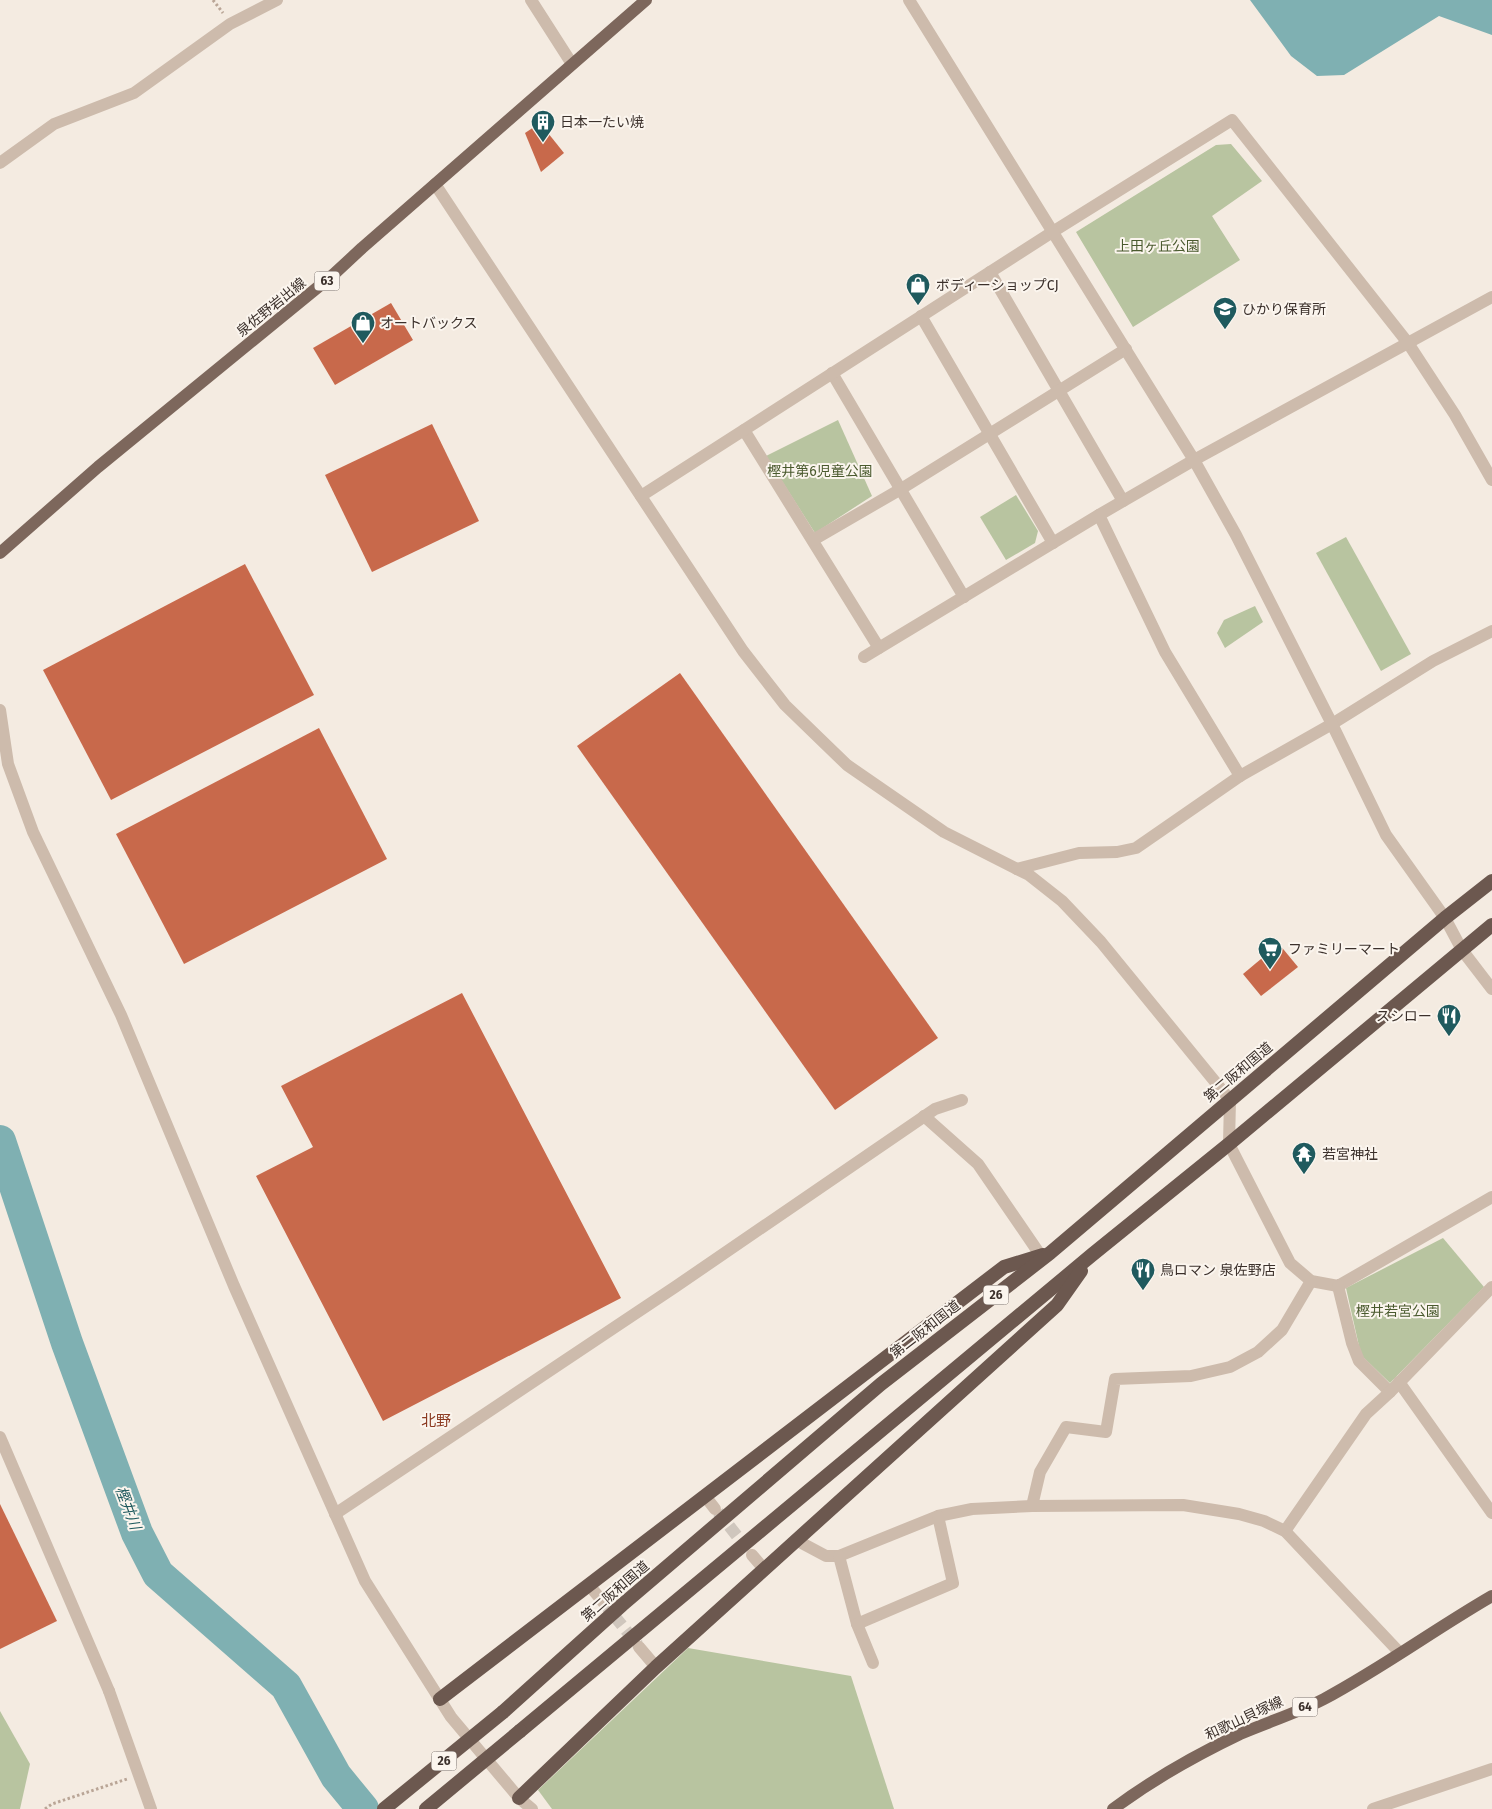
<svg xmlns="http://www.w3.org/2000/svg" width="1492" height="1809" font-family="'Fira Sans','Noto Sans JP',sans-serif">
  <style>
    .green { fill: #b8c4a0 }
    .water { fill: #7fb0b2 }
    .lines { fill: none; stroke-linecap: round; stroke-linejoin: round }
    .river { stroke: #7fb0b2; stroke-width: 32 }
    .building { fill: #c8694b }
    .minor-tunnel { stroke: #cfc6bd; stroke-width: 12; stroke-dasharray: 12 6; stroke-linecap: butt }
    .path { stroke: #b9a596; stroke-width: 3; stroke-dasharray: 2.5 2.5; stroke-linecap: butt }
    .minor { stroke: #cdbbac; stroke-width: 12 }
    .tertiary { stroke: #cdbbac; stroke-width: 12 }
    .primary { stroke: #7d675c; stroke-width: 12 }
    .trunk { stroke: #6c584f; stroke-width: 14 }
    .trunk-bridge { stroke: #6c584f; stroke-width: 14 }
    .labels { text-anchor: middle; stroke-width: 4; stroke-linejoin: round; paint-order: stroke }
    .shield { fill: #fbf5ee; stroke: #756b66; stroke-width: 1 }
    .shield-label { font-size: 12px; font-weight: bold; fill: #3b302b }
    .poi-label { font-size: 14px; fill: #3b302b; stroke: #fbf5ee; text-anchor: start }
    .park-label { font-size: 14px; fill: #4a5a2e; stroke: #fbf5ee }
    .street-label { font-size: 14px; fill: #3b302b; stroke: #fbf5ee }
    .neighbourhood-label { font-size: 15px; fill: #8c3b22; stroke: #fbf5ee }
    .water-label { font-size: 15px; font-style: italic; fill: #1f5a5e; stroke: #fbf5ee }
  </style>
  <rect width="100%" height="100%" fill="#f4ebe1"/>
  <g class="green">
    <path d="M1231,144L1262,181L1212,216L1240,260L1133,327L1076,232L1216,145Z"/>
    <path d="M838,420L872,496L815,533L766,456Z"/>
    <path d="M1016,495L1038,531L1035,543L1006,560L980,517Z"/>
    <path d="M1346,537L1411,654L1381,671L1316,553Z"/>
    <path d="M1255,606L1263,622L1225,648L1217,633L1224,620Z"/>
    <path d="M1443,1238L1484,1287L1390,1383L1361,1355L1346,1288Z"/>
    <path d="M688,1648L851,1676L894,1809H552L538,1790Z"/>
    <path d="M0,1711L30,1764L20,1809H0Z"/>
  </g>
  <path class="water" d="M1250,0H1492V35L1439,16L1344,75L1317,76L1291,56Z"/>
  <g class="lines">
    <path class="river" d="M0,1141L67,1343L137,1533L158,1574L286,1686L336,1776L363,1809"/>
  </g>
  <g class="building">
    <path d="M540,123L564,153L541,172L525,133Z"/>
    <path d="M391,303L413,340L335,385L313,348Z"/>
    <path d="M432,424L479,521L372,572L325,475Z"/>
    <path d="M245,564L314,695L111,800L43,670Z"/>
    <path d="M680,673L938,1038L835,1110L577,746Z"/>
    <path d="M319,728L387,859L184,964L116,834Z"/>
    <path d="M1279,944L1298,967L1261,996L1243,974Z"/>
    <path d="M462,993L621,1298L383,1421L256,1176L313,1147L281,1086Z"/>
    <path d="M0,1504L57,1621L0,1649Z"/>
  </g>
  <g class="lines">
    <g class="minor-tunnel">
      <path d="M718,1512L749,1551"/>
      <path d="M603,1602L638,1645"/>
    </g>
    <g class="path">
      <path d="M213,0L223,13"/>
      <path d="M45,1809L52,1804L127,1779"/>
    </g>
    <g class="minor">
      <path d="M0,163L54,124L134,93L230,24L277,0"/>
      <path d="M435,184L743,651L785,705L847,765L944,832L1029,875L1062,901L1101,942L1230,1100L1229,1144L1290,1263L1311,1281L1338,1286L1492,1197"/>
      <path d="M990,272L1123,501"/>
      <path d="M921,316L1053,543"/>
      <path d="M832,373L964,597"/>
      <path d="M744,430L879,648"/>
      <path d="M641,496L1054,231L1232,120L1408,343L1455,415L1492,480"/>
      <path d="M1099,515L1165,652L1240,776"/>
      <path d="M813,540L901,489L1126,349"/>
      <path d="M864,657L1099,515L1194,460L1492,297"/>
      <path d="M1017,869L1079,853L1117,852L1136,848L1240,776L1332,724L1433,661L1492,631"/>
      <path d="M1462,950L1492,989"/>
      <path d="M924,1116L978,1164L1041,1256"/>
      <path d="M1338,1286L1352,1343L1359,1361L1390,1392"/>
      <path d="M1399,1382L1492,1513"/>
      <path d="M705,1496L715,1509"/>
      <path d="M1032,1506L1040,1472L1066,1427L1106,1432L1115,1379L1191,1376L1230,1367L1258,1352L1282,1330L1311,1281"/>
      <path d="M335,1514L675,1287L935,1109L962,1100"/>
      <path d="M1285,1531L1366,1414L1390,1392L1492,1287"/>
      <path d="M796,1540L826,1556H839L938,1516L972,1509L1032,1506L1183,1505L1239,1514L1264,1521L1285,1531L1400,1653"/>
      <path d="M752,1555L764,1569"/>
      <path d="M839,1556L857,1624L873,1663"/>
      <path d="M589,1585L603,1602"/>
      <path d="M857,1624L953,1583L938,1516"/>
      <path d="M639,1647L656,1667"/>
      <path d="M109,1691L151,1809"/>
      <path d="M1373,1809L1492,1769"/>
    </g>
    <g class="tertiary">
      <path d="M531,0L572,64"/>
      <path d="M909,0L1194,460L1236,535L1332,724L1386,835L1445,918L1462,950"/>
      <path d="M0,710L8,764L33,832L121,1015L234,1286L365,1581L451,1717L519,1798L532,1809"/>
      <path d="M0,1437L109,1691"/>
    </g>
    <g class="primary">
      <path d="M0,553L98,467L334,274L362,248L646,0"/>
      <path d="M1113,1809C1152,1780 1196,1755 1240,1734C1268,1722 1297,1713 1324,1699C1382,1668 1435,1629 1492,1596"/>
    </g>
    <g class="trunk">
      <path d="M440,1699L1004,1267L1043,1255"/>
      <path d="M503,1712L622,1605L881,1384L1050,1253L1445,918L1492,881"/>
      <path d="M520,1731L1093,1254L1229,1144L1492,925"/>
      <path d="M519,1798L656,1667L1057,1305L1081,1271"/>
    </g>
    <g class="trunk-bridge">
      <path d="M384,1809L503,1712"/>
      <path d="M426,1809L520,1731"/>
    </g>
  </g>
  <defs>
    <symbol id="building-pin" viewBox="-11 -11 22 30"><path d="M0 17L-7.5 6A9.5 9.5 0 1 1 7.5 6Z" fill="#1f5a5e" stroke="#fbf5ee"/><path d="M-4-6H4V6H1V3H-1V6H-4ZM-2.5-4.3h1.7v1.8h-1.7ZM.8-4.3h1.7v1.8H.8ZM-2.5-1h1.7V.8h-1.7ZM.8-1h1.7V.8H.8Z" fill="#fff"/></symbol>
    <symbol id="shop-pin" viewBox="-11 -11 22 30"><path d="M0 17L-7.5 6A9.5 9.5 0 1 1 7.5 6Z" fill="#1f5a5e" stroke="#fbf5ee"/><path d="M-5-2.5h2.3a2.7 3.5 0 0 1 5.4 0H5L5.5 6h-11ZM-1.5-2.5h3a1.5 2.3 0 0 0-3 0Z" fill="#fff"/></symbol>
    <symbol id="school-pin" viewBox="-11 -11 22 30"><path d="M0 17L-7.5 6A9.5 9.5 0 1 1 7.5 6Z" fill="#1f5a5e" stroke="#fbf5ee"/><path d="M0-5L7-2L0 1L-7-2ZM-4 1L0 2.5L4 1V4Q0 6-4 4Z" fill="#fff"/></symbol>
    <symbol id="supermarket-pin" viewBox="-11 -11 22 30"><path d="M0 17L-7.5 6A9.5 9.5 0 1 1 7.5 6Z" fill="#1f5a5e" stroke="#fbf5ee"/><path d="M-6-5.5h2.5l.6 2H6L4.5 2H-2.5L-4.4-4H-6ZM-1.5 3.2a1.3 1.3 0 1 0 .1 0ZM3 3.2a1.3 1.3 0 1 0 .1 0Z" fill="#fff"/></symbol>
    <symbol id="restaurant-pin" viewBox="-11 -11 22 30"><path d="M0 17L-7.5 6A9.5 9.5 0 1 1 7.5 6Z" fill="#1f5a5e" stroke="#fbf5ee"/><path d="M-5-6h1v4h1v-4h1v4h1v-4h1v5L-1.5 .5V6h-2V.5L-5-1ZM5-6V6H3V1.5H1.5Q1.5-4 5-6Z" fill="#fff"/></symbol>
    <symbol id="temple-pin" viewBox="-11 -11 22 30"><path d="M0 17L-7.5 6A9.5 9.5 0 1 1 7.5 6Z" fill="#1f5a5e" stroke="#fbf5ee"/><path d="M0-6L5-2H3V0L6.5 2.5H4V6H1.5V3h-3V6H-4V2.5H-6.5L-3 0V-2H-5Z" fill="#fff"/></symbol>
  </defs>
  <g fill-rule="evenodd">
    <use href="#building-pin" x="529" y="108" width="28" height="38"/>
    <use href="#shop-pin" x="904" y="271" width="28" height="38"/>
    <use href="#school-pin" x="1211" y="295" width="28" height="38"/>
    <use href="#shop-pin" x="349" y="309" width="28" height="38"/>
    <use href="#supermarket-pin" x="1256" y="935" width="28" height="38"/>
    <use href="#restaurant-pin" x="1435" y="1002" width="28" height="38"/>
    <use href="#temple-pin" x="1290" y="1140" width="28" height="38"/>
    <use href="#restaurant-pin" x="1129" y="1256" width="28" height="38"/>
  </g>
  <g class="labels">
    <g class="shield">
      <rect x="314.5" y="271.5" width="25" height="19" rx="4"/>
      <rect x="983.5" y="1285.5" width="25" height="19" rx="4"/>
      <rect x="1292.5" y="1697.5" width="25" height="19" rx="4"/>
      <rect x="431.5" y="1751.5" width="25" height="19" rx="4"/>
    </g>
    <g class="shield-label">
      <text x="327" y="285">63</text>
      <text x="996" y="1299">26</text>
      <text x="1305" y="1711">64</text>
      <text x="444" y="1765">26</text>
    </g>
    <g class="poi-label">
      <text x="560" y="127">日本一たい焼</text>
      <text x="936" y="290">ボディーショップCJ</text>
      <text x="1242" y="314">ひかり保育所</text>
      <text x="380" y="328">オートバックス</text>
      <text x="1288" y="954">ファミリーマート</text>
      <text x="1432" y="1021" text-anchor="end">スシロー</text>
      <text x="1322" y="1159">若宮神社</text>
      <text x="1160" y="1275">鳥ロマン 泉佐野店</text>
    </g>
    <g class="park-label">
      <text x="1158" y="251">上田ヶ丘公園</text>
      <text x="820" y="476">樫井第6児童公園</text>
      <text x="1398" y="1316">樫井若宮公園</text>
    </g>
    <g class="street-label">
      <text transform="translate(271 307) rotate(-39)" y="5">泉佐野岩出線</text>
      <text transform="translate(1238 1072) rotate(-40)" y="5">第二阪和国道</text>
      <text transform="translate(925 1329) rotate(-38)" y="5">第二阪和国道</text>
      <text transform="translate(615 1591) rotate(-41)" y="5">第二阪和国道</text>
      <text transform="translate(1244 1718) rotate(-25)" y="5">和歌山貝塚線</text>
    </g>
    <g class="neighbourhood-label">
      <text x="436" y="1426">北野</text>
    </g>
    <g class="water-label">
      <text transform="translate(128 1508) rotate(69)" y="5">樫井川</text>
    </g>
  </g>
</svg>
